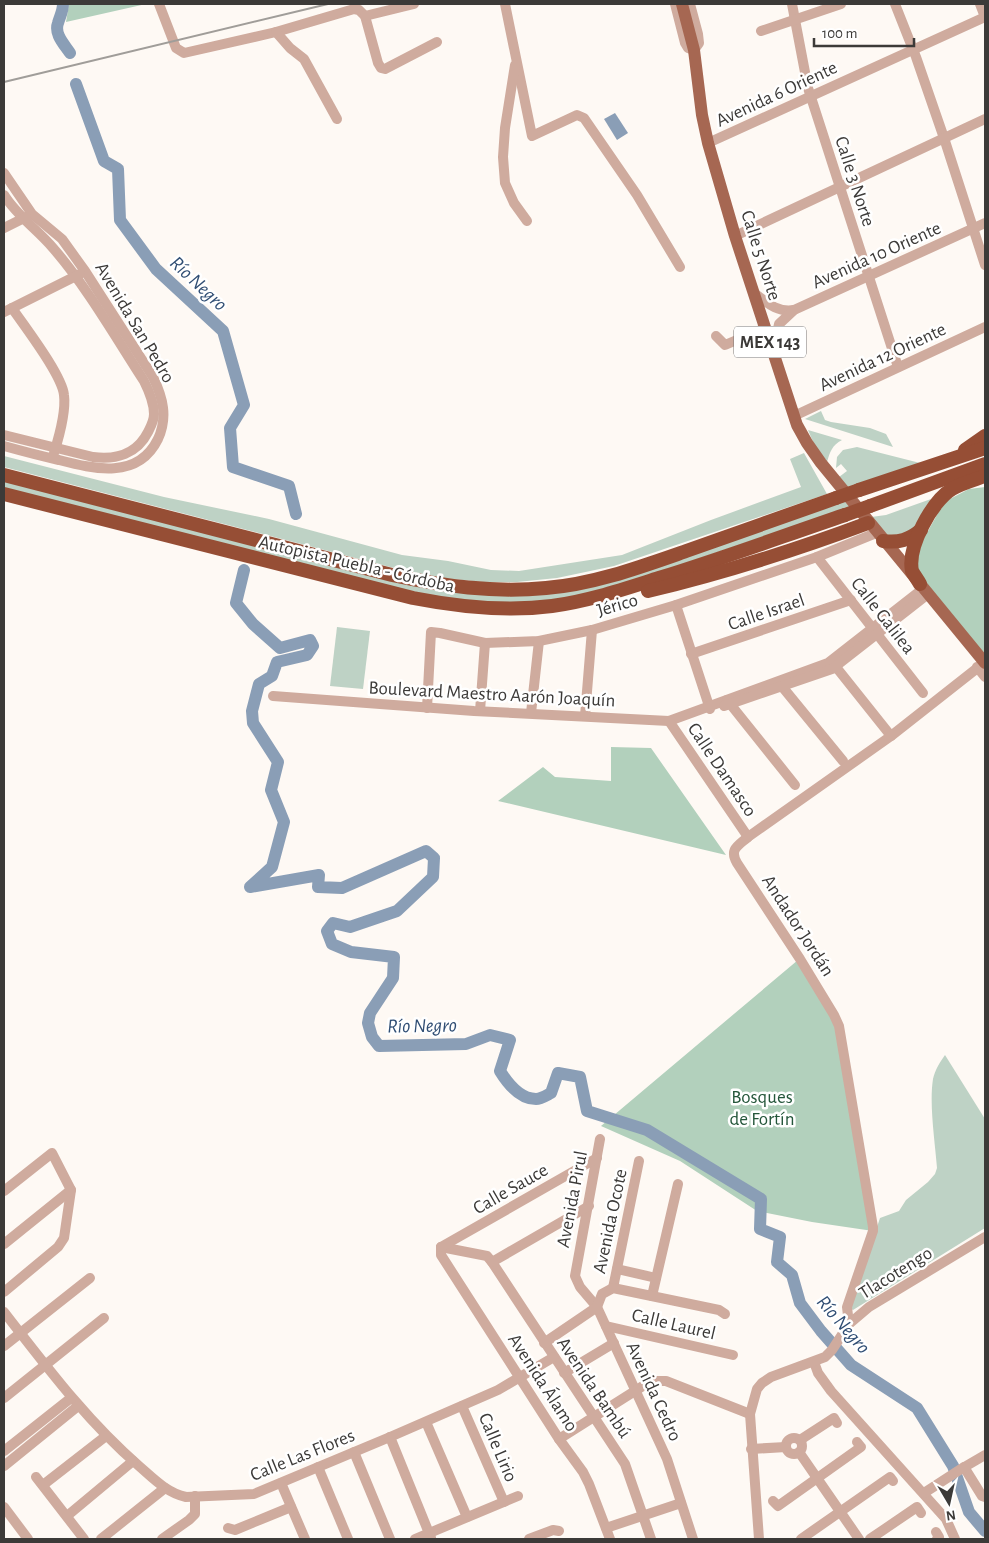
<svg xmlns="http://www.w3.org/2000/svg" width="989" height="1543" font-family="'Alegreya Sans',sans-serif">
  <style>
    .green { fill: #bed2c5 }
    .forest { fill: #b2d0bc }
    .water { fill: #8a9eb6 }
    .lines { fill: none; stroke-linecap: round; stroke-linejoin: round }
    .river { stroke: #8a9eb6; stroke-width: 12 }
    .minor { stroke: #cfab9e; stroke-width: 10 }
    .major { stroke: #a66752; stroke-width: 12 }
    .highway { stroke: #964e35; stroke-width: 14 }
    .rail { stroke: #a09d99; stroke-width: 2 }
    .highway-bridge { stroke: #964e35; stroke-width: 14 }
    .labels { text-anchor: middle; stroke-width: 5; stroke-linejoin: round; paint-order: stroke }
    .shield { fill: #fff; stroke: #767574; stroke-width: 1 }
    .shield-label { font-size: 18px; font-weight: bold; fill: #3c3a38 }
    .street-label { font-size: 19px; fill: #3c3a38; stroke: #fff }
    .park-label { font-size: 19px; fill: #24563a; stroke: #fff }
    .water-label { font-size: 20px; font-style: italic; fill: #304e74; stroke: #fff }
  </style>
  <rect width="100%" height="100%" fill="#fef9f4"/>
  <g class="green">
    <path d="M821,411L825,420L831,422L870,428L886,434L893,447L805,419Z"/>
    <path d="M808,430L842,440C832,445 830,452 827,462L814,444Z"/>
    <path d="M857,447L920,463L848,489L839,477L847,471L841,464L836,468L837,457L843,450Z"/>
    <path d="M804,453L827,494L614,566L557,578L517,582H483L442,578L390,567L4,467V456L164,497L269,519L402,555L448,561L491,570L519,571L622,555L711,520L801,487L790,459Z"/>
    <path d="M4,479L422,586L526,595L846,500L851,507L603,591L552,601L486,603L419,595L4,490Z"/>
    <path d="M931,499L913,532L888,538L871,517L886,515Z"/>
    <path d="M337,627L370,631L363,689L330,686Z"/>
    <path d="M945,1055L985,1119V1228L853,1310L850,1308L880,1218L899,1211L906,1200L928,1182L935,1174L937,1168C935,1142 929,1104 933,1079C935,1070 940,1062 945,1055Z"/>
  </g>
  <g class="forest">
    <path d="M69,4H146L66,22Z"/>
    <path d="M985,487V655L928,585L916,566L919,547L942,506L948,500L969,489Z"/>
    <path d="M611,747L651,748L726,855L498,801L543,767L555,777L611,781Z"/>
    <path d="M798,960L839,1026L873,1231L812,1222L757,1211L680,1161L601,1126Z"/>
  </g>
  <path class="water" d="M615,113L628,133L617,140L604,119Z"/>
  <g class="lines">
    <g class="river">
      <path d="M63,4C63,11 60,16 58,23C54,34 64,44 70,53"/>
      <path d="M76,84L104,161L118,169L120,220L156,269L223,331L244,405L230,428L233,467L289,486L296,514"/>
      <path d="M244,570L236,603L253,624L280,648L310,640L313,646L307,655L277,662L272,676L259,684L252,711L253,723L278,762L271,790L284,822L272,867L250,887L319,875L318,887L342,888L426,851L434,858L433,877L397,911L350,927L333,923L327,931L332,944L351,952L394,957L393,978L370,1013L368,1023L372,1037L379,1046L466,1044L490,1035L510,1040L500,1071C508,1084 520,1099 536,1099C541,1099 547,1095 551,1093L558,1073L580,1077L587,1111L647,1130L761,1199L760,1229L780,1237L777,1262L792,1275L800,1303L821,1331L851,1365L917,1408L953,1466L969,1512L985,1531"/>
    </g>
    <g class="minor">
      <path d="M159,4L176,48L184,53L276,32L354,9L359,10L365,16L378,63L381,68L385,69L437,42"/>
      <path d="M505,4L532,136L577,115L584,118L637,195L680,267"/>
      <path d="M675,4L685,43L688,48L694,50L699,43L698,34L690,4"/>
      <path d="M792,4L808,88L898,367"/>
      <path d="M895,4L916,57L944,138L985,265"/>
      <path d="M980,4L985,17"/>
      <path d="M365,16L414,4"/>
      <path d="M761,31L841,4"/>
      <path d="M276,32L290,48L304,59L337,119"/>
      <path d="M515,65L505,128L503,157L505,183L514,203L527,221"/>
      <path d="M708,143L985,17"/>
      <path d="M4,173L32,214L62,239L85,271L153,377C163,398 168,417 158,439C138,480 94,469 59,460C41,456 22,451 4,446"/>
      <path d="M4,195C17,216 37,229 53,248C87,287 116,338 144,381C149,391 154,402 154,414C154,421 151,426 148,432C137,454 116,460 93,457L4,435"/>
      <path d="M4,228L26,217"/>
      <path d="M735,236L985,119"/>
      <path d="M754,293C766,302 777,313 794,310"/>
      <path d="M12,308C25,327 62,375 64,395C66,411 59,437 54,453"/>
      <path d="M4,312L80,274"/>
      <path d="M716,336L725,345L765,328"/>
      <path d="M773,351L779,324L794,310L985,223"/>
      <path d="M794,416L985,327"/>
      <path d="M817,557L923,693"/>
      <path d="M676,605L710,709"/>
      <path d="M691,654L851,600"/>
      <path d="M832,662L891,736"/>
      <path d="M977,667L985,677"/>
      <path d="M780,684L843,761"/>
      <path d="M273,696L474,711L669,721L828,663L924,588"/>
      <path d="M727,700L795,785"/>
      <path d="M724,706L832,669L928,594"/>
      <path d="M427,708L431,632L440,633L485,643L539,641L592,630L676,605L817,557L876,533"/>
      <path d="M480,711L485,643"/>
      <path d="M531,713L539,641"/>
      <path d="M585,716L592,630"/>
      <path d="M669,721L748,837"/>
      <path d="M600,1139L575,1276L580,1287L597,1307L667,1459L693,1539"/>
      <path d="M4,1191L52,1153L71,1190L64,1238L58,1247L4,1292"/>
      <path d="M4,1244L71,1190"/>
      <path d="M441,1247L487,1256L492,1262L625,1464L651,1539"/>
      <path d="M441,1247V1255L559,1439L583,1472L589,1484L610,1539"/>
      <path d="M441,1247L597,1158"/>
      <path d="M492,1262L589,1206"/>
      <path d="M617,1269L656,1278"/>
      <path d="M613,1288L639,1161"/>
      <path d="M652,1296L678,1184"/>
      <path d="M4,1312C46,1366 87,1421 139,1466C154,1479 167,1493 186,1497L254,1494L390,1437L498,1390L554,1357"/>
      <path d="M849,1324L847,1307L873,1231V1227L839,1026L834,1015L800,959L737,863C729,849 738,846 748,837L891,736L985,662"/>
      <path d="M606,1326L733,1355"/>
      <path d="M544,1343L597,1307L602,1294L613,1288L719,1310L725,1314"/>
      <path d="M4,1346L90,1278"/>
      <path d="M814,1362L818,1373L831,1391L946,1519L955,1539"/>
      <path d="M564,1373L614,1343"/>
      <path d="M4,1398L104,1318"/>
      <path d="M462,1406L504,1502"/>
      <path d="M426,1422L467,1517"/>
      <path d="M390,1437L431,1538"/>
      <circle cx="794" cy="1446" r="8"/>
      <path d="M559,1439L646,1384L655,1381H666L750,1414"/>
      <path d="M800,1440L834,1418L837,1423"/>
      <path d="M751,1449L786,1447"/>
      <path d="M4,1451L71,1398"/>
      <path d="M354,1452L390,1539"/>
      <path d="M799,1452L859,1539"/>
      <path d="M4,1466L78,1406"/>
      <path d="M318,1467L348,1539"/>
      <path d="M964,1467L982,1496L985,1497"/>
      <path d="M36,1477L84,1539"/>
      <path d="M281,1483L305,1539"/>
      <path d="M43,1485L106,1436"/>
      <path d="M924,1493L961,1469L985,1455"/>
      <path d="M773,1501L778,1506L861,1447L857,1442"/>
      <path d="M4,1507L28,1539"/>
      <path d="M67,1516L133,1461"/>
      <path d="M228,1528L235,1530L291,1507"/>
      <path d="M606,1528L681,1503"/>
      <path d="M936,1532L939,1537L937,1539"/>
      <path d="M101,1539L165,1488"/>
      <path d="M162,1539L189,1520L195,1514V1496"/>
      <path d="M415,1539L518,1496"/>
      <path d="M529,1539L553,1530L559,1531"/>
      <path d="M759,1539L750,1414L757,1389L762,1383L771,1377L825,1357L832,1350L849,1324L869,1307L985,1237"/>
      <path d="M801,1539L890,1477L893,1481"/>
      <path d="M870,1539L917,1507L921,1513"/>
    </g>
    <path class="major" d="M682,4L694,50L702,115L708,143L735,236L797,425L807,443L821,463L985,663"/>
    <g class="highway">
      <path d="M965,450L985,436"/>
      <path d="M4,475L392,575C443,586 493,593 546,588C595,584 643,566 689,550C738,533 787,515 836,498"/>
      <path d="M859,490L985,448"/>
      <path d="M4,494L413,598C459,607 506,612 552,606C589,601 624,589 659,578C721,559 783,536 845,515"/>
      <path d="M870,506L985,464"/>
      <path d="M883,541C899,543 909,540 921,530"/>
      <path d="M920,584C918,580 914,575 912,571C907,547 932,501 952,489C962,483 974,480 985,476"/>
      <path d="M648,591C723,573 796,550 868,523"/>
    </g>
    <path class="rail" d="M4,82L328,4"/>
    <g class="highway-bridge">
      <path d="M836,498L859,490"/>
      <path d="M845,515L870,506"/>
    </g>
  </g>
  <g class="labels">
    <rect class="shield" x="734" y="326.5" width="72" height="31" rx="4"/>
    <g class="shield-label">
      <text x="770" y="348">MEX 143</text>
    </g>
    <g class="street-label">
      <text transform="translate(776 93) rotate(-25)" y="7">Avenida 6 Oriente</text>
      <text transform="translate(856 181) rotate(72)" y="7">Calle 3 Norte</text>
      <text transform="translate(876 254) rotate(-24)" y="7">Avenida 10 Oriente</text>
      <text transform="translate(762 255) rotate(72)" y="7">Calle 5 Norte</text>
      <text transform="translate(136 322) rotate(59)" y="7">Avenida San Pedro</text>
      <text transform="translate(882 356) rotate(-25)" y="7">Avenida 12 Oriente</text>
      <text transform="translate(357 563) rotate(13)" y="7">Autopista Puebla - Córdoba</text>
      <text transform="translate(617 604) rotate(-16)" y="7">Jérico</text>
      <text transform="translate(766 611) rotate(-19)" y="7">Calle Israel</text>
      <text transform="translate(884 615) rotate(52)" y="7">Calle Galilea</text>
      <text transform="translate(492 693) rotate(3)" y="7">Boulevard Maestro Aarón Joaquín</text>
      <text transform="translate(723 769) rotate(56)" y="7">Calle Damasco</text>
      <text transform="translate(799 925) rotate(57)" y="7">Andador Jordán</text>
      <text transform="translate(510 1188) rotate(-30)" y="7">Calle Sauce</text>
      <text transform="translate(571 1199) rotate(-79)" y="7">Avenida Pirul</text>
      <text transform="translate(609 1221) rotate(-78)" y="7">Avenida Ocote</text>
      <text transform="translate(895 1272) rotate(-32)" y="7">Tlacotengo</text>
      <text transform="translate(674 1323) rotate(13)" y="7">Calle Laurel</text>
      <text transform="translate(544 1382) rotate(57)" y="7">Avenida Álamo</text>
      <text transform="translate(595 1387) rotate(56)" y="7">Avenida Bambú</text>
      <text transform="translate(655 1391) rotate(65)" y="7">Avenida Cedro</text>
      <text transform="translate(499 1447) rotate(67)" y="7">Calle Lirio</text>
      <text transform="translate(302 1454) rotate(-22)" y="7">Calle Las Flores</text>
    </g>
    <g class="park-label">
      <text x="762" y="1103">Bosques<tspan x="762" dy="22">de Fortín</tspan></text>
    </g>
    <g class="water-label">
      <text transform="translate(199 283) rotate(43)" y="7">Río Negro</text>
      <text transform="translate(422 1025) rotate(-1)" y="7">Río Negro</text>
      <text transform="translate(844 1324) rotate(49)" y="7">Río Negro</text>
    </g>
  </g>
  <rect width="989" height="1543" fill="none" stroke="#3c3a38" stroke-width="10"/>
  <g transform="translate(949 1503) rotate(171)" stroke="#ffffff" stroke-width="4" paint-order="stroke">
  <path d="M0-4L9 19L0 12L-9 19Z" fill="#3c3a38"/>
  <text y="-8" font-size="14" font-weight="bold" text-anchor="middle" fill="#3c3a38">N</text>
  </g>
  <path d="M814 38v8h100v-8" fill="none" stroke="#3c3a38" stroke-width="2.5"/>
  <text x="822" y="38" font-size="15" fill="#3c3a38" stroke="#ffffff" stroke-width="4" paint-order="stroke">100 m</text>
</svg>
